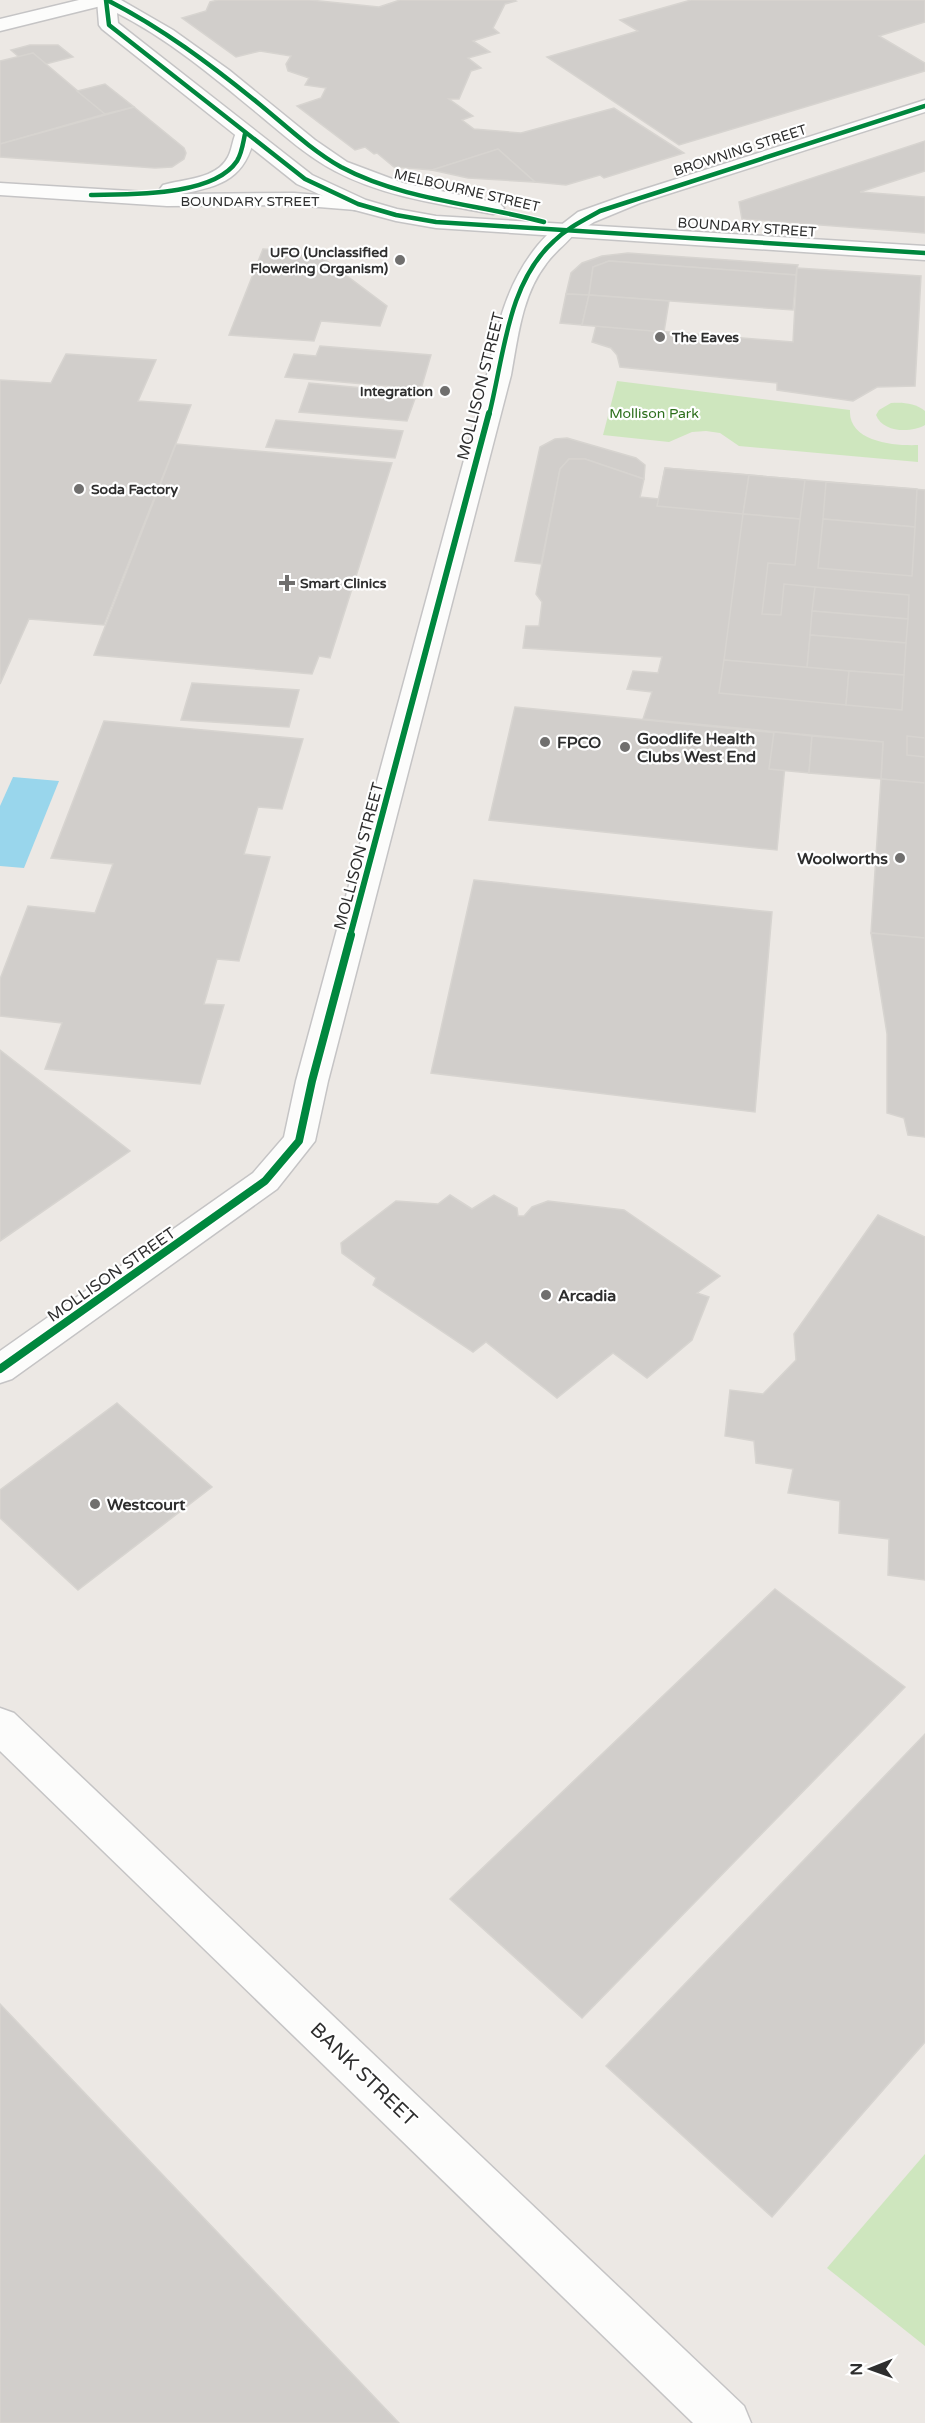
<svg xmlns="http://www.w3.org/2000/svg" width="925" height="2423" font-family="'Varela Round',sans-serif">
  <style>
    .green { fill: #cee6be }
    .water { fill: #99d6ec }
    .building { fill: #d1cecb; stroke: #d7d4d0; stroke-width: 1.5 }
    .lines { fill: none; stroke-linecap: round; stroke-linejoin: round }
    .minor-casing { stroke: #c5c4c5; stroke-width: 3 }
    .tertiary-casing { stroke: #c5c4c5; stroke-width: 3 }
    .secondary-casing { stroke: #c5c4c5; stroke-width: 3 }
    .minor { fill: #fcfcfb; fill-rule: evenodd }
    .tertiary { fill: #fcfcfb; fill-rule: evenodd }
    .secondary { fill: #fcfcfb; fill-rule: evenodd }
    .cycleway-far2-casing { stroke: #fff; stroke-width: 7 }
    .cycleway-far1-casing { stroke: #fff; stroke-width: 9 }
    .cycleway-casing { stroke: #fff; stroke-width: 11 }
    .cycleway-far2 { stroke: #00873e; stroke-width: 4.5 }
    .cycleway-far1 { stroke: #00873e; stroke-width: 6 }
    .cycleway { stroke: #00873e; stroke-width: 8 }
    .poi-dot { fill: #706f6e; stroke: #fff; stroke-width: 2 }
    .labels { text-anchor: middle; stroke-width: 4.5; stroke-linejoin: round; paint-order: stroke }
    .far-street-label { font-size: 14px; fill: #2e2e2e; stroke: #fff }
    .far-poi-label { font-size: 14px; font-weight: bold; fill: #2e2e2e; stroke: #fff; text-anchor: start }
    .far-park-label { font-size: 14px; fill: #2c6e1b; stroke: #fff }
    .street-label { font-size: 16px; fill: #2e2e2e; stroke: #fff }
    .poi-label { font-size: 16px; font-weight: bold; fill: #2e2e2e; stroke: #fff; text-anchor: start }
    .near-street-label { font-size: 20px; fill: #2e2e2e; stroke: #fff }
  </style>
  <rect width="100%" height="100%" fill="#ece8e4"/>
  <g class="green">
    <path d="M617,381L850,410C848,442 895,446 918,445V462L739,446L720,433L706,431L692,432L669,442L603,435Z"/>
    <path d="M891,403C903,402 915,403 925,411V425C911,433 883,433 876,415L879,410Z"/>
    <path d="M925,2154V2346L827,2268Z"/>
  </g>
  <path class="water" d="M13,777L59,781L24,868L0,866V806Z"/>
  <g class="building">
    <path d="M218,0H310L379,7L400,0H514L516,1L505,4L493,28L499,33L473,41L490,52L468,58L481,68L471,71L459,99H449L473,116L462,120L474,129L521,133L614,108L684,153L604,178L600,175L566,185L535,182L498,149L432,170L394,167L377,153L374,154L365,147L355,150L297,106L321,98L326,88L305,85L309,78L288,71L286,64L291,56L260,51L236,57L182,18L206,11L210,2Z"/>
    <path d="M691,0H925V22L879,36L925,63V71L679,145L547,57L638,31L620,20Z"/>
    <path d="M30,45H58L73,57L46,64L33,53L19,57L11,50Z"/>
    <path d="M33,53L105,114L0,144V61Z"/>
    <path d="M105,84L134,107L105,114L77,91Z"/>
    <path d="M134,107L184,148L186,153L184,159L172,167L155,168L0,157V144Z"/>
    <path d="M925,141V171L860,192L925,197V233L742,219L739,202Z"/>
    <path d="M498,149L535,182L468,178L432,170Z"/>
    <path d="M263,249L315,252L387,306L380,326L321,321L314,341L229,335Z"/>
    <path d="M628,253L798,265L797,268L796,275L609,261L593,267L589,295L566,294L571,273L582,263L602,256Z"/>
    <path d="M609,261L796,275L793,310L589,295L593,267Z"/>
    <path d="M797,268L921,276L915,386L877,387L853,401L777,390V383L620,367L617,355L611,348L592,342L596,326L793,342Z"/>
    <path d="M566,294L589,295L582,325L560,323Z"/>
    <path d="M589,295L669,301L664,332L582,325Z"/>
    <path d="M320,346L431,355L421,389L285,377L294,354L316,356Z"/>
    <path d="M66,354L156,360L138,401L191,405L104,625L29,619L0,684V380L51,383Z"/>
    <path d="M309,383L417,393L407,421L299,412Z"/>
    <path d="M276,420L403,431L395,458L266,447Z"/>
    <path d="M567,438L636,458L645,465L644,479L585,459H569L560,469L541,564L515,561L540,447L555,439Z"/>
    <path d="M176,444L392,463L330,658L319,656L312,674L94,655Z"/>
    <path d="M569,459H585L644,479L640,497L659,499L665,468L925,490V783L881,779L883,742L643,719L652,692L627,689L633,671L658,673L662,657L523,648L526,626H539L542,602L536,594L560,469Z"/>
    <path d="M665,468L749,475L743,514L657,506Z"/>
    <path d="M749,475L805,480L800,519L743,514Z"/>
    <path d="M826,482L917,489L915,527L823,519Z"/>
    <path d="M743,514L800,519L795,565L768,563L762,614L781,615L784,584L815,587L807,668L724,660Z"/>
    <path d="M823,519L915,527L912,576L818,568Z"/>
    <path d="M815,587L909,595L908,619L812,611Z"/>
    <path d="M812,611L908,619L906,643L810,635Z"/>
    <path d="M810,635L906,643L904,675L807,668Z"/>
    <path d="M724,660L849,671L846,705L719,693Z"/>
    <path d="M849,671L904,675L902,710L846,705Z"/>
    <path d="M192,683L299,690L289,727L181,720Z"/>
    <path d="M515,707L788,734L777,850L489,820Z"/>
    <path d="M104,721L303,739L282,809L258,807L244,854L270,857L239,961L217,959L204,1004L224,1005L200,1084L45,1069L62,1023L0,1016V979L28,906L95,913L113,864L51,858Z"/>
    <path d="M774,732L812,736L809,773L769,769Z"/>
    <path d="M812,736L883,742L881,779L809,773Z"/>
    <path d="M907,736L925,738V757L907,755Z"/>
    <path d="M881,779L925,783V938L871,933Z"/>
    <path d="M474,880L772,912L755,1112L431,1073Z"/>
    <path d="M871,933L925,938V1137L908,1135L904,1118L887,1113V1034Z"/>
    <path d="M0,1050L130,1151L0,1241Z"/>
    <path d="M450,1195L472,1209L494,1195L517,1208L518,1216H524L532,1207L548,1201L624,1210L720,1276L697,1293L709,1297L692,1340L647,1378L613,1353L557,1398L486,1342L473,1352L373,1285L376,1278L342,1253L341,1243L396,1201L438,1204Z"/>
    <path d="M878,1215L925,1237V1580L888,1575L889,1539L839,1533L840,1501L788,1493L793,1469L756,1463L754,1441L725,1436L730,1390L763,1394L796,1360L794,1334Z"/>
    <path d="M117,1403L212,1487L78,1590L0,1518V1490Z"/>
    <path d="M775,1589L905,1687L582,2018L450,1899Z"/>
    <path d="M925,1734V2042L772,2217L606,2066Z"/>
    <path d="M0,2004L399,2423H0Z"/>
  </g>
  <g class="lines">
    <defs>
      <g id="minor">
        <path d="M79,0H111L109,4L0,31V19Z"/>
        <path d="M925,100V112L640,203L594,222L575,234L567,235L559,234L556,229L578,212L626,195Z"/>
        <path d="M0,1708L14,1713L744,2406L751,2423H693L0,1751Z"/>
      </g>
      <g id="tertiary">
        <path d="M245,128L252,130L255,134C246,178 223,186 181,194L294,193L356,198L363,200L367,204L363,208L356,210L294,205L167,206L0,195V183L163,193L160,189L163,185C184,179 217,179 228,157C233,148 232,138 238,130Z"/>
        <path d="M567,223L575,224L578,229C569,242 555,251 546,264C522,295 518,337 511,375L328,1081L315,1141L277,1189L12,1379L0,1383V1351L253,1173L284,1137L296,1081L487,375C497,327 506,284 538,245C546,236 555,225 567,223Z"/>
      </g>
      <path id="secondary" d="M97,0H121L173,30L229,70L315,140L347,162L403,183L493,202L500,204L504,208L500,212L493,214C440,204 384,197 335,171C308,157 285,136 262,117C216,79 170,40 117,13L118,23L312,175L366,200L397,209L436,216L925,246V260L436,228L396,221L351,209L297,184L102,29L99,25Z"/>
    </defs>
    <use href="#minor" class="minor-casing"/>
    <use href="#tertiary" class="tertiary-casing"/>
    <use href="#secondary" class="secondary-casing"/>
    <use href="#minor" class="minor"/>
    <use href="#tertiary" class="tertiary"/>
    <use href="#secondary" class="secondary"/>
    <defs>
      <g id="cycleway-far2">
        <path d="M106,0L109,25L305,179L358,204L396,215L436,222L925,253"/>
        <path d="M107,0C162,28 210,64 258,103C285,125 311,150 341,167C403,200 477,204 544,222"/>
        <path d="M91,195C129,194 213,197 237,161C242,153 243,143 245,134"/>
        <path d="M489,415C504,357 507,283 554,241C567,228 584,220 600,211L925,106"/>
      </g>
      <path id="cycleway-far1" d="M350,936L489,413"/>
      <path id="cycleway" d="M0,1369L265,1181L299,1141L312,1081L351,935"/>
    </defs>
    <use href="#cycleway-far2" class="cycleway-far2-casing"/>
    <use href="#cycleway-far1" class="cycleway-far1-casing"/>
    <use href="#cycleway" class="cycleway-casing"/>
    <use href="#cycleway-far2" class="cycleway-far2"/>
    <use href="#cycleway-far1" class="cycleway-far1"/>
    <use href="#cycleway" class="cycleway"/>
  </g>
  <g class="poi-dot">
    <circle cx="400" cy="260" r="6"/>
    <circle cx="660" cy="337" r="6"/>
    <circle cx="445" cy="391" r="6"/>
    <circle cx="79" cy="489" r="6"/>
    <path d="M284 574h6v6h6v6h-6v6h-6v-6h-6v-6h6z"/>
    <circle cx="545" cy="742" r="6"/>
    <circle cx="625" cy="747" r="6"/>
    <circle cx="900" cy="858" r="6"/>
    <circle cx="546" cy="1295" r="6"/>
    <circle cx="95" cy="1504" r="6"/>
  </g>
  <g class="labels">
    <g class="far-street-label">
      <text transform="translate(740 150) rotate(-18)" y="5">BROWNING STREET</text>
      <text transform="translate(467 190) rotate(13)" y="5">MELBOURNE STREET</text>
      <text x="250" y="206">BOUNDARY STREET</text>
      <text transform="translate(747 227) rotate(4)" y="5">BOUNDARY STREET</text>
    </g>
    <g class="far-poi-label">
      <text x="388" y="257" text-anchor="end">UFO (Unclassified<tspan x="388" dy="16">Flowering Organism)</tspan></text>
      <text x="672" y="342">The Eaves</text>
      <text x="433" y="396" text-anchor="end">Integration</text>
      <text x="91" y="494">Soda Factory</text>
      <text x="300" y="588">Smart Clinics</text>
    </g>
    <g class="far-park-label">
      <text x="654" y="418">Mollison Park</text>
    </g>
    <g class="street-label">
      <text transform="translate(480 386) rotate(-76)" y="6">MOLLISON STREET</text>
      <text transform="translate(358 856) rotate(-75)" y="6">MOLLISON STREET</text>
      <text transform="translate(111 1274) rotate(-35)" y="6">MOLLISON STREET</text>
    </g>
    <g class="poi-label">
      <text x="637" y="744">Goodlife Health<tspan x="637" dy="18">Clubs West End</tspan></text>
      <text x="557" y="748">FPCO</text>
      <text x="888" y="864" text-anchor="end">Woolworths</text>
      <text x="558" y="1301">Arcadia</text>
      <text x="107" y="1510">Westcourt</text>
    </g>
    <g class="near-street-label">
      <text transform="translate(364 2074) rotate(44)" y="7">BANK STREET</text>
    </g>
  </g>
  <g transform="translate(871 2369) rotate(269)" stroke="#ffffff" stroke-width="4.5" paint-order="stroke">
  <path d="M0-4.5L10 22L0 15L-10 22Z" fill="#2e2e2e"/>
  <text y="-9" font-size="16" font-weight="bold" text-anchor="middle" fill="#2e2e2e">N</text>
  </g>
</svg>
